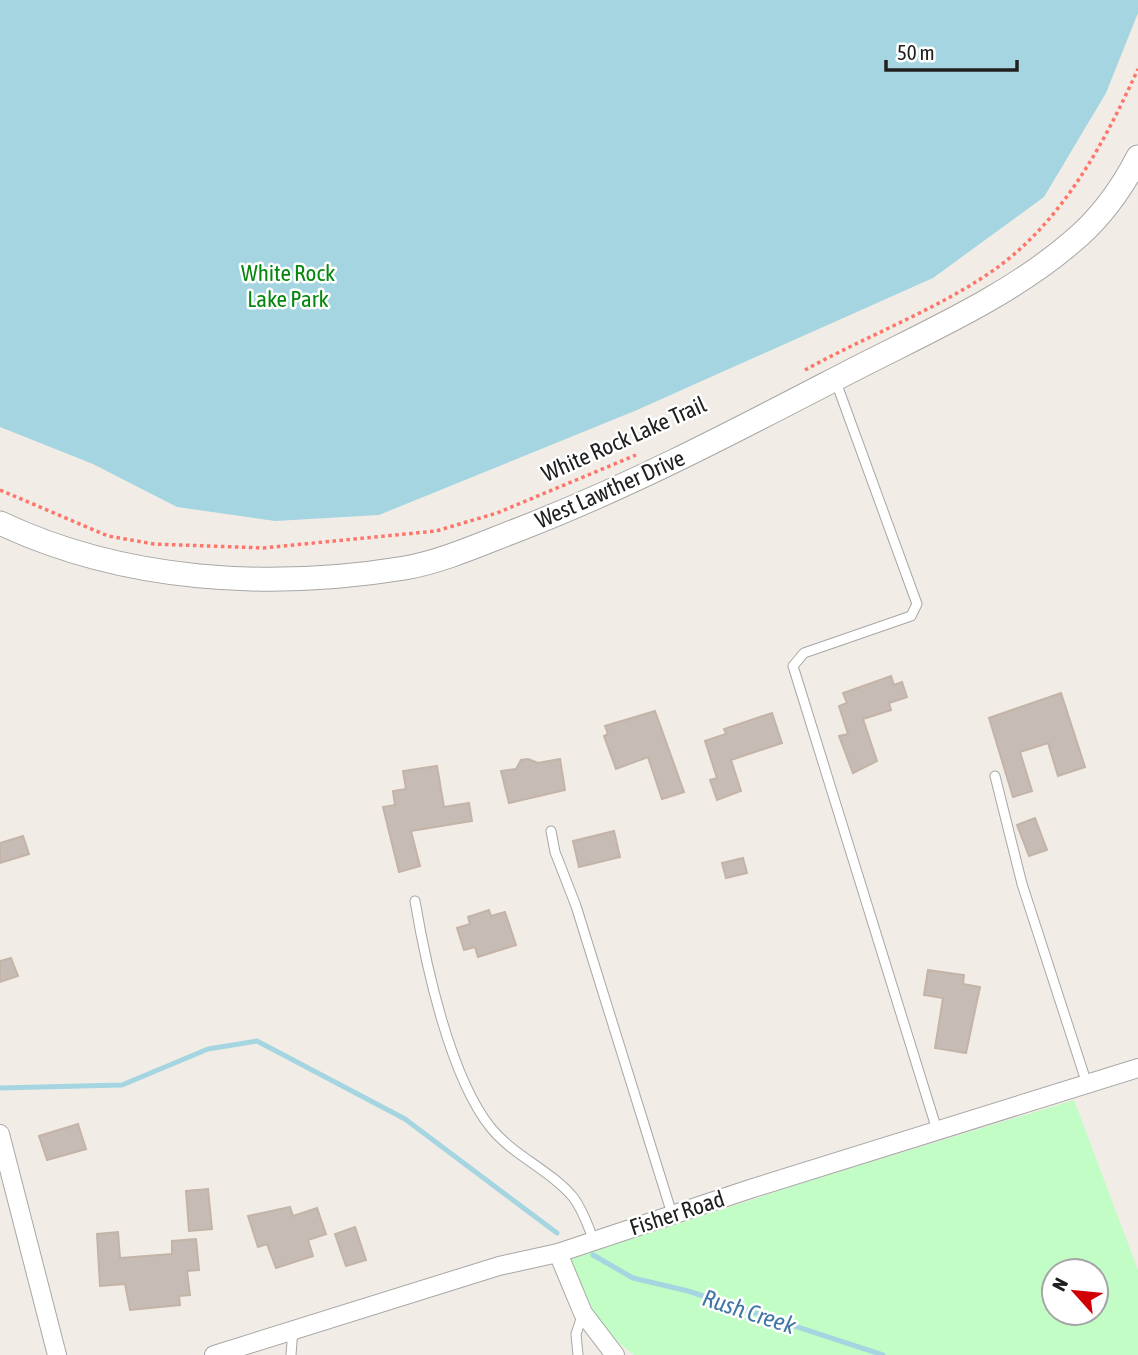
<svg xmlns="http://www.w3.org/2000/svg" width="1138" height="1355" font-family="'Asap Condensed',sans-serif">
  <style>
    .park { fill: #c1fdc5; fill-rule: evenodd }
    .water { fill: #a4d5e1 }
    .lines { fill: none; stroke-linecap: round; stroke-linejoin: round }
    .stream { stroke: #a4d5e1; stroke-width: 5 }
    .building { fill: #c6bcb5; stroke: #c4b3a7; stroke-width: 2 }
    .service-casing { stroke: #a7a7a7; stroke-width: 11 }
    .minor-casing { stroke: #a7a7a7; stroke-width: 20 }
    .tertiary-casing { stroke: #a7a7a7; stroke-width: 25 }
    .path { stroke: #ff7569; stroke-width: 3.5; stroke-dasharray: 3.5 3.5; stroke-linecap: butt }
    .service { stroke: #fff; stroke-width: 9 }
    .minor { stroke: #fff; stroke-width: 18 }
    .tertiary { stroke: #fff; stroke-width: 23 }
    .labels { text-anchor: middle; stroke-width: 5; stroke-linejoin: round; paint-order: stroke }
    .park-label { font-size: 23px; fill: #05870d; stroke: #fff }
    .street-label { font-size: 23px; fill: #202020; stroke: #fff }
    .water-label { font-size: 24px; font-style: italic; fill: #4176a6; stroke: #fff }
  </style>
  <rect width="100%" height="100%" fill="#f1ede6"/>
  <path class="park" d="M1074,1100L1138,1270V1355H634C596,1326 586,1303 570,1259L809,1181ZM1054,1271H1096V1313H1054Z"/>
  <path class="water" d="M0,0H1138V13L1106,93L1044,197L933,278L637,410L379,515L275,521L177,507L93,464L0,427Z"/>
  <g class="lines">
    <g class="stream">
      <path d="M0,1088L122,1085L208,1049L257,1041L405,1119L557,1233"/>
      <path d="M593,1255L633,1278L688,1291L883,1355"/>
    </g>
  </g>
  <g class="building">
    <path d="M891,676L894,685L902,682L907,697L889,703L891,710L863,719L877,761L853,773L839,736L848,734L839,706L847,703L843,693Z"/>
    <path d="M1061,693L1085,767L1058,776L1048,743L1020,752L1032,791L1013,797L989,718Z"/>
    <path d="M655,711L684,792L662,799L648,757L616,769L604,736L608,734L605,726Z"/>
    <path d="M772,713L782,743L731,760L741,791L717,800L710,780L717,778L705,741L726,734L724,729Z"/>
    <path d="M528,759L538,763L560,759L565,790L509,803L501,771L516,769L521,760Z"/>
    <path d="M437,766L444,807L469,803L472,821L411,831L420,866L399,872L383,807L395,805L393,791L406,789L403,771Z"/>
    <path d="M1035,818L1047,850L1029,856L1017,825Z"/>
    <path d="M614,831L620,857L579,867L573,841Z"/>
    <path d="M23,836L29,854L0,863V843Z"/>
    <path d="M743,858L747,873L726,878L722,863Z"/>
    <path d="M489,910L491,916L505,912L516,945L478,957L475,947L464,950L457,928L470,924L468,917Z"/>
    <path d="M11,958L18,976L0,982V961Z"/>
    <path d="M928,970L964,975L963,984L980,987L966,1053L935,1048L943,998L924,995Z"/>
    <path d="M78,1124L86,1149L47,1160L39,1136Z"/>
    <path d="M208,1189L212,1229L189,1231L186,1191Z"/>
    <path d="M290,1207L293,1216L317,1208L326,1234L308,1240L313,1256L276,1268L267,1244L258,1247L248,1216Z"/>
    <path d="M355,1227L366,1260L346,1266L335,1234Z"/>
    <path d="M118,1232L120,1258L172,1254V1241L196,1239L199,1270L187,1271L190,1295L179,1296L180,1305L130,1310L125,1284L100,1286L97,1234Z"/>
  </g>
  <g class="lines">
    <defs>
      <g id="service">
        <path d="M836,382L917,604L911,616L804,653L793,666L937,1130"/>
        <path d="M995,776L1022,884L1087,1084"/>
        <path d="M551,831L555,852L576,906L672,1214"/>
        <path d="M415,901C426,966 450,1077 491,1128C514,1156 550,1170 573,1197C583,1210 588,1226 594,1241"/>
        <path d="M291,1355L293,1329"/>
        <path d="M578,1355L576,1334L583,1313"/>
      </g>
      <g id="minor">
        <path d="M0,1134L57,1355"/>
        <path d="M558,1253L583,1313L615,1355"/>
        <path d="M214,1355L499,1266L558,1253L750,1189L1138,1068"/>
      </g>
      <path id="tertiary" d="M0,523C125,582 270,590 405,568C444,561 483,543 520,529C633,485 739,429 847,373C922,334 1007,298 1072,242C1101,218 1121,190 1138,157"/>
    </defs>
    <use href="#service" class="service-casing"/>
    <use href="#minor" class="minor-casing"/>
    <use href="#tertiary" class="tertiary-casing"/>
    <g class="path">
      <path d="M805,370C866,336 948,305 1002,264C1066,215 1105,141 1138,69"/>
      <path d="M0,490L108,536L154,544L263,548L436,531L497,513L636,455"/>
    </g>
    <use href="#service" class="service"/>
    <use href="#minor" class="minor"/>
    <use href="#tertiary" class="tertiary"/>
  </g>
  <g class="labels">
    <g class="park-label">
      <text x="288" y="281">White Rock<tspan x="288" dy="26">Lake Park</tspan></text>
    </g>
    <g class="street-label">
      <text transform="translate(624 439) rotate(-24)" y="8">White Rock Lake Trail</text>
      <text transform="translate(610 489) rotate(-24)" y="8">West Lawther Drive</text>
      <text transform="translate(677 1213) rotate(-18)" y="8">Fisher Road</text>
    </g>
    <g class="water-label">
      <text transform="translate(749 1312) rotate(18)" y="8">Rush Creek</text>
    </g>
  </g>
  <g transform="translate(1075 1292) rotate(297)"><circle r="33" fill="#ffffff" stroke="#a6a6a6" stroke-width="2"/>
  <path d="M0-5L12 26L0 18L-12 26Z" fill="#d00005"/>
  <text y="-10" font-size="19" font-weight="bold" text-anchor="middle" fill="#202020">N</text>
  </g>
  <path d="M886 60v10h131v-10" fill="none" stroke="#202020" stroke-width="3.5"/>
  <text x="897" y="60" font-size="21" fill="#202020" stroke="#ffffff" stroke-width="5" paint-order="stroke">50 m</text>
</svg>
